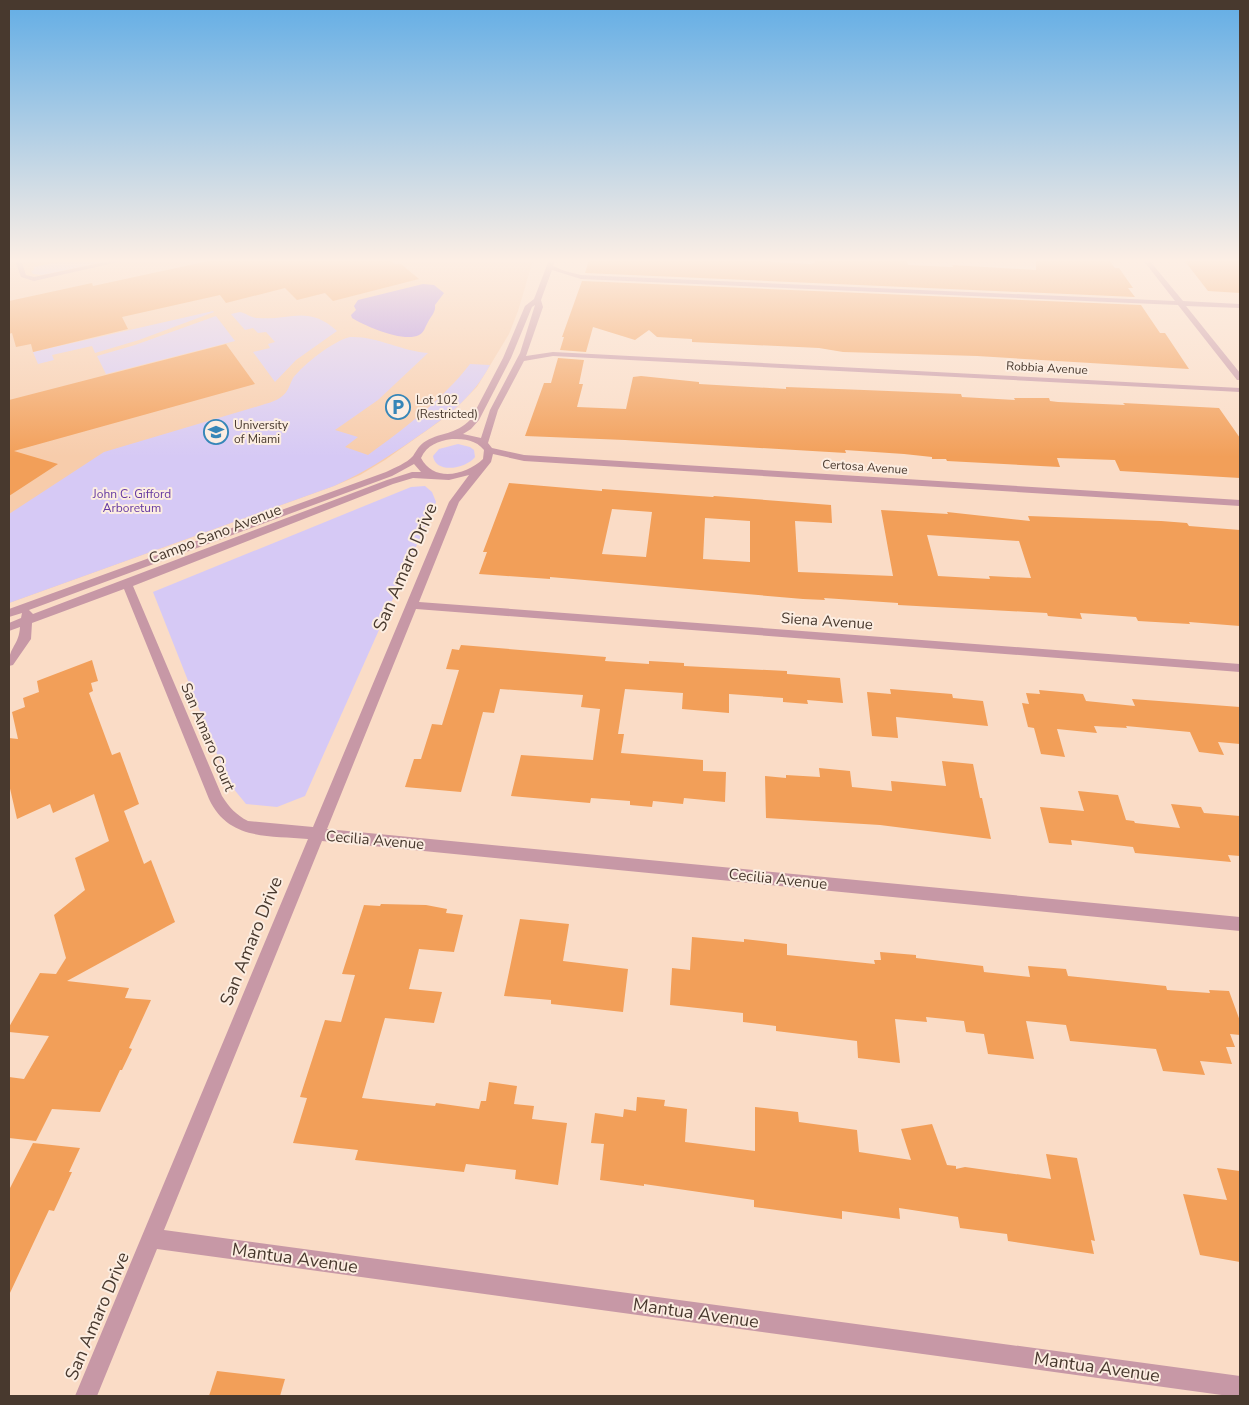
<svg xmlns="http://www.w3.org/2000/svg" width="1249" height="1405" font-family="'Nunito Sans',sans-serif">
  <style>
    .built { fill: #f7ccab }
    .green { fill: #d6c9f5 }
    .forest { fill: #ad8de7 }
    .building { fill: #f29f59; fill-rule: evenodd }
    .lines { fill: none; stroke-linecap: round; stroke-linejoin: round }
    .minor { fill: #c798a6; fill-rule: evenodd }
    .labels { text-anchor: middle; stroke-width: 4; stroke-linejoin: round; paint-order: stroke }
    .far-street-label { font-size: 12px; fill: #48392e; stroke: #fcede1 }
    .far-poi-label { font-size: 12px; fill: #48392e; stroke: #fcede1; text-anchor: start }
    .far-park-label { font-size: 12px; fill: #663aa2; stroke: #fcede1 }
    .street-label { font-size: 15px; fill: #48392e; stroke: #fcede1 }
    .near-street-label { font-size: 18px; fill: #48392e; stroke: #fcede1 }
  </style>
  <rect width="100%" height="100%" fill="#fadcc6"/>
  <path class="built" d="M9,260H533L518,311L509,334L477,387L450,414L385,460L360,475L334,486L9,603Z"/>
  <g class="green">
    <path d="M67,260H114L42,275L33,274L31,271L34,270V267Z"/>
    <path d="M213,311L214,312L139,340L95,353L92,346L52,355L54,360L38,364L33,352Z"/>
    <path d="M240,312C246,313 251,318 258,318C289,321 308,304 337,331L296,360L275,382L253,352L270,348L268,344L275,342L266,332L258,333L253,328L245,330L231,314Z"/>
    <path d="M216,316L235,341L106,374L97,356L135,345Z"/>
    <path d="M350,337C377,336 401,351 428,353L378,400L335,430L358,437L345,447L368,455C404,429 443,399 470,364L490,365C472,399 445,418 414,439C388,457 363,473 334,486L9,603V514L104,452L262,405C272,402 283,399 288,389C290,385 291,382 293,378C304,364 333,341 350,337Z"/>
    <path d="M458,444L470,447L474,450L475,457C467,468 436,475 433,456L439,449Z"/>
    <path d="M425,486L432,492L436,502L305,796L277,807L246,804L228,782L153,592L411,487Z"/>
  </g>
  <path class="forest" d="M423,284L434,285L444,293L435,305C436,312 431,316 428,322C425,327 424,333 419,335C404,343 365,326 352,318L351,315L356,310L354,306L358,300Z"/>
  <g class="building">
    <path d="M213,260H390L395,264H401L419,279L333,301L325,293L297,300L285,288L226,303L220,295L122,317L128,329L33,352L31,344L16,347L12,333L9,334V301L92,283L93,286Z"/>
    <path d="M589,260H771V262L810,264L815,263V260H869L907,261L908,265L953,267L952,265L1036,270V260H1109L1115,268H1119L1133,288H1128L1135,297L585,273Z"/>
    <path d="M1184,260H1240V293L1208,291Z"/>
    <path d="M582,281L1141,305L1160,333H1165L1189,369L977,356L843,352L819,348L692,342V339L657,337L649,330L635,340L593,327L586,352L560,350L564,337H562Z"/>
    <path d="M226,344L255,384L14,451L58,464L9,496V400Z"/>
    <path d="M558,358L584,360L579,384H583L577,407L626,409L633,377L641,376L699,382V384L786,389V387L864,390L961,394L962,397L1015,400L1014,398H1049L1050,401L1058,402L1125,405L1123,403L1219,408L1240,438V478L1120,471L1115,460L1057,458L1060,467L947,461L946,459H932V457L904,454L845,450L846,453L625,440L525,436L544,383H551Z"/>
    <path d="M509,483L602,491V489L713,497L714,496L831,505L832,523L795,521L798,572L893,576L881,510L948,514L947,512L1030,521L1028,516L1161,521L1187,523L1189,526L1240,530V626L1189,622L1190,624L1138,621L1136,617L1080,613L1082,619L1048,616L1047,613L898,605V603L824,598L825,600L803,599L550,577V579L479,574L487,552H483ZM612,509L652,512L646,557L602,554ZM705,518L750,521V562L703,559ZM927,535L1019,541L1031,578L989,576L990,579L938,576Z"/>
    <path d="M461,645L606,657L605,661L649,664V661L684,663V666L787,671V674L840,678L843,703L807,700L808,704L783,702V698L729,694V713L682,709L683,693L625,689L618,734H624L621,753L703,760V771L726,772L725,802L684,798L683,804L653,801L652,807L630,805V801L591,798L590,803L511,796L521,755L593,760L600,709L581,707L583,695L500,689L494,713L483,712L461,792L405,787L414,759H421L432,724L442,725L459,670L446,669L452,649L459,650Z"/>
    <path d="M92,660L98,681L91,683L93,691L89,693L112,755L120,752L139,804L124,811L144,864L151,860L175,922L67,981L129,988L125,998L151,1000L129,1048L132,1049L122,1070H120L100,1112L52,1109L36,1141L9,1138V1077L24,1079L49,1036L9,1032V1027L40,973L56,974L66,958L54,915L85,890L75,858L109,841L94,794L53,813L50,804L17,819L9,784V738L18,739L12,712L25,707L23,698L39,692L37,681Z"/>
    <path d="M890,689L952,694L953,698L983,701L988,726L896,717L898,738L872,736L867,692L891,694Z"/>
    <path d="M1039,690L1083,694L1086,701L1135,706L1132,699L1240,707V744L1218,742L1224,755L1199,752L1190,732L1126,726L1127,728L1094,726L1097,733L1057,729L1065,757L1041,754L1034,728L1028,727L1022,703L1029,704L1026,693L1040,694Z"/>
    <path d="M942,761L973,764L980,798H982L991,839L880,825L766,818L765,776L786,778V775L820,777L819,768L850,771L852,787L892,791L891,781L946,786Z"/>
    <path d="M1078,791L1118,795L1126,820L1134,821L1135,823L1180,828L1171,804L1201,807L1204,813L1240,816V856L1228,855L1231,862L1135,853L1133,847L1071,840L1072,845L1049,843L1040,807L1084,811Z"/>
    <path d="M381,904L426,905L447,909L446,913L463,915L454,952L419,949L409,989L442,992L434,1023L385,1018L362,1098L435,1106L436,1103L479,1109L481,1101H486L489,1082L517,1086L514,1104L534,1106L532,1119L567,1123L558,1185L515,1179L516,1170L466,1164L464,1172L355,1160L358,1150L293,1143L307,1098L300,1097L325,1020L341,1022L355,975L342,974L364,905L380,906Z"/>
    <path d="M520,919L569,924L563,961L628,969L623,1012L551,1004V1000L504,996Z"/>
    <path d="M692,937L744,942V939L787,944V955L875,964L874,960H881L880,952L916,955V958L983,966L984,972L1030,977L1028,966L1066,969L1068,976L1166,986L1167,990L1210,993L1209,990L1229,991L1240,1021V1035L1230,1034L1235,1047H1226L1232,1064L1200,1061L1205,1075L1163,1071L1156,1049L1070,1041L1066,1025L1026,1021L1034,1059L988,1054L984,1034L966,1032L964,1021L926,1017L927,1022L895,1019L900,1063L858,1058L857,1041L776,1031V1026L743,1022V1013L670,1005L672,968L690,970Z"/>
    <path d="M637,1097L665,1100L664,1106L687,1109L685,1142L755,1151V1107L798,1112L799,1122L857,1130L859,1152L911,1160L901,1129L932,1124L947,1165L956,1166V1169L965,1167L1051,1179L1046,1154L1077,1158L1095,1241L1091,1240L1094,1254L1008,1241L1007,1234L960,1228L958,1217L899,1208L900,1219L842,1211V1219L754,1207V1200L644,1184V1186L600,1180L604,1144L591,1143L595,1113L623,1117L624,1109L636,1111Z"/>
    <path d="M33,1143L80,1148L69,1172H72L54,1211L49,1210L9,1295V1190Z"/>
    <path d="M1217,1168L1240,1171V1262L1200,1255L1183,1194L1227,1200Z"/>
    <path d="M217,1371L285,1379L280,1396H209Z"/>
  </g>
  <g class="lines">
    <g class="minor">
      <path d="M15,260H21L26,275L34,277L115,260H127L34,281L21,277Z"/>
      <path d="M549,260H555L553,266L565,271L581,275L1175,301L1143,260H1149L1183,301L1240,304V308L1186,306L1240,373V380H1237L1178,305L581,279L552,270L541,300L543,307L526,356L553,352L1240,388V392L553,356L524,361L498,410L488,443L492,448L524,455L1240,500V506L524,461L493,454L491,462L459,502L419,602L1240,664V672L416,609L327,829L1240,917V931L322,841L164,1230L1240,1376V1396H1229L157,1249L97,1396H75L308,839C268,835 229,841 209,799L124,589L32,623L31,639L13,665L9,666C8,647 19,646 20,627L9,631V623L21,618L22,613L9,617V609L386,472C394,468 407,463 413,456C417,450 419,445 426,441C443,431 454,436 471,419L503,358L525,306L534,299ZM535,305L520,353L490,410L481,438L463,434L471,429L479,420L511,358L532,307ZM452,439C465,439 476,440 484,450L483,459C466,475 434,483 421,458C427,445 438,441 452,439ZM414,464L421,472H412L387,480L33,614L29,610L392,476ZM469,475L449,502L313,827L248,821C236,815 229,807 222,796L133,586L393,484L413,478L449,480Z"/>
    </g>
  </g>
  <linearGradient id="sky" x2="0" y2="1"><stop stop-color="#62ade5"/><stop offset="0.57" stop-color="#fdefe5"/><stop offset="1" stop-color="#fdefe5" stop-opacity="0"/></linearGradient>
  <rect width="1249" height="457" fill="url(#sky)"/>
  <defs>
    <symbol id="parking-ring" viewBox="-11 -11 22 22"><circle r="9.5" fill="#fcede1" stroke="#3686b8" stroke-width="1.5"/><path d="M-3.5-5.5H1a3.5 3.5 0 0 1 0 7H-1V5.5H-3.5ZM-1-3.4V-.6H.8a1.4 1.4 0 0 0 0-2.8Z" fill="#3686b8"/></symbol>
    <symbol id="university-ring" viewBox="-11 -11 22 22"><circle r="9.5" fill="#fcede1" stroke="#3686b8" stroke-width="1.5"/><path d="M0-5L7-2L0 1L-7-2ZM-4 1L0 2.5L4 1V4Q0 6-4 4Z" fill="#3686b8"/></symbol>
  </defs>
  <g fill-rule="evenodd">
    <use href="#parking-ring" x="384" y="393" width="28" height="28"/>
    <use href="#university-ring" x="202" y="418" width="28" height="28"/>
  </g>
  <g class="labels">
    <g class="far-street-label">
      <text transform="translate(1047 368) rotate(3)" y="4">Robbia Avenue</text>
      <text transform="translate(865 467) rotate(4)" y="4">Certosa Avenue</text>
    </g>
    <g class="far-poi-label">
      <text x="416" y="404">Lot 102<tspan x="416" dy="14">(Restricted)</tspan></text>
      <text x="234" y="429">University<tspan x="234" dy="14">of Miami</tspan></text>
    </g>
    <g class="far-park-label">
      <text x="132" y="498">John C. Gifford<tspan x="132" dy="14">Arboretum</tspan></text>
    </g>
    <g class="street-label">
      <text transform="translate(215 534) rotate(-21)" y="5">Campo Sano Avenue</text>
      <text transform="translate(827 621) rotate(4)" y="5">Siena Avenue</text>
      <text transform="translate(208 737) rotate(67)" y="5">San Amaro Court</text>
      <text transform="translate(375 840) rotate(5)" y="5">Cecilia Avenue</text>
      <text transform="translate(778 879) rotate(6)" y="5">Cecilia Avenue</text>
    </g>
    <g class="near-street-label">
      <text transform="translate(405 567) rotate(-67)" y="6">San Amaro Drive</text>
      <text transform="translate(251 941) rotate(-68)" y="6">San Amaro Drive</text>
      <text transform="translate(295 1258) rotate(8)" y="6">Mantua Avenue</text>
      <text transform="translate(696 1313) rotate(8)" y="6">Mantua Avenue</text>
      <text transform="translate(97 1316) rotate(-67)" y="6">San Amaro Drive</text>
      <text transform="translate(1097 1367) rotate(8)" y="6">Mantua Avenue</text>
    </g>
  </g>
  <rect width="1249" height="1405" fill="none" stroke="#48392e" stroke-width="20"/>
</svg>
